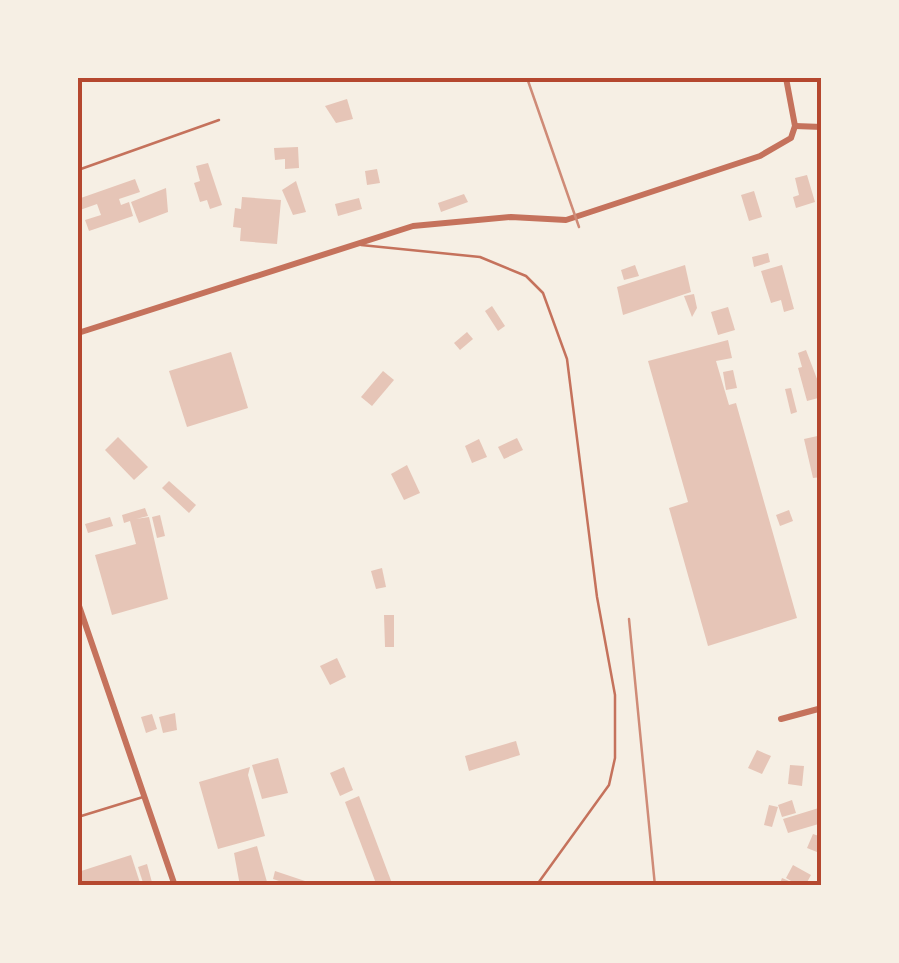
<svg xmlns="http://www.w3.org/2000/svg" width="899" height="963" font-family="'Asap Condensed',sans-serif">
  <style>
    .building { fill: #e6c5b7 }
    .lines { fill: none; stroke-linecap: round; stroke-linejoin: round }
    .service { stroke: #c5725c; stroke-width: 2.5 }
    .minor { stroke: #c5725c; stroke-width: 6 }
    .rail { stroke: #cf8b77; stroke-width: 2.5 }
    .neatline { fill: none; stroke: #b5482f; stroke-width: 4 }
  </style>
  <rect width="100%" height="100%" fill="#f6efe4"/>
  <g class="building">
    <path d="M347,99L353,119L336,123L325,106Z"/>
    <path d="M298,147L299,168L285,169V159L275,160L274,148Z"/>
    <path d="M208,163L222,205L210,209L207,200L200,202L194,183L200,181L196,166Z"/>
    <path d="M377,169L380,183L367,185L365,171Z"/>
    <path d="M807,175L815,202L796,208L793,197L799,195L795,178Z"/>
    <path d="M135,179L140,192L119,199L121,205L129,202L133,216L89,231L85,220L101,215L97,204L80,210L78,199Z"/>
    <path d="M296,181L306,212L293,215L282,190Z"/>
    <path d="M166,188L168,212L139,223L131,202Z"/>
    <path d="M754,191L762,217L749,221L741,195Z"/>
    <path d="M464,194L468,202L441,212L438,203Z"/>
    <path d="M242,197L281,200L277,244L240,241L241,228L233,227L235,208L241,209Z"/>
    <path d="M359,198L362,209L338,216L335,204Z"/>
    <path d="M768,253L770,262L754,267L752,257Z"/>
    <path d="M635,265L639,276L624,280L621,270Z"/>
    <path d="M685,265L691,292L623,315L617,287Z"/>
    <path d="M782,265L794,309L784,312L781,300L771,303L761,271Z"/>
    <path d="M694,294L697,308L692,317L684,296Z"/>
    <path d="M492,306L505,326L498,331L485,311Z"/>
    <path d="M728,307L735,330L718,335L711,312Z"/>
    <path d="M467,332L473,339L460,350L454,343Z"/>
    <path d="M728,340L732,358L716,361L729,405L736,403L797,618L708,646L669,508L688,502L648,361Z"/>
    <path d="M806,350L822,392V397L807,401L798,368L802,367L798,353Z"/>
    <path d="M231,352L248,408L187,427L169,371Z"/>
    <path d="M733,370L737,388L726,390L723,372Z"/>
    <path d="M383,371L394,380L372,406L361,397Z"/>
    <path d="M791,388L797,412L791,414L785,389Z"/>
    <path d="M822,435V477L813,478L804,439Z"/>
    <path d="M118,437L148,467L134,480L105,450Z"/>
    <path d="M517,438L523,450L504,459L498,447Z"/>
    <path d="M479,439L487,457L472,463L465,446Z"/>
    <path d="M407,465L420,493L404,500L391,474Z"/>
    <path d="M169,481L196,505L189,513L162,488Z"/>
    <path d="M145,508L148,516L136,519L149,517L168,599L112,615L95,555L136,544L130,521L124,523L122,515Z"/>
    <path d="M789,510L793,521L780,526L776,515Z"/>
    <path d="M160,515L165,536L157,538L152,517Z"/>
    <path d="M110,517L113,526L88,533L85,524Z"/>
    <path d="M382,568L386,587L376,589L371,571Z"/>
    <path d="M384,615H394V647H385Z"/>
    <path d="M337,658L346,677L330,685L320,666Z"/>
    <path d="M175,713L177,730L163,733L159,717Z"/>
    <path d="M152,714L157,729L146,733L141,717Z"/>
    <path d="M516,741L520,755L469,771L465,756Z"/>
    <path d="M757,750L771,756L762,774L748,768Z"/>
    <path d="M278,758L288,793L262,799L252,765Z"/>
    <path d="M790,765L804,766L802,786L788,784Z"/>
    <path d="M250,767L248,775L265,836L218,849L199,782Z"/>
    <path d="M344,767L353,790L340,796L330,773Z"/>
    <path d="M359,796L393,886H377L345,802Z"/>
    <path d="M792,800L796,813L782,817L778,805Z"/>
    <path d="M769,805L778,807L772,827L764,825Z"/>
    <path d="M822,807V823L788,833L783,819Z"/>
    <path d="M813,834L822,837V854L807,848Z"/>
    <path d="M257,846L267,882L240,886L234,853Z"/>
    <path d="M131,855L141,886H79L78,872Z"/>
    <path d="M147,864L153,886H144L138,867Z"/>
    <path d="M793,865L811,875L805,886H779L782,878L796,884L786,878Z"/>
    <path d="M275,871L317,885V886H294L273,879Z"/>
  </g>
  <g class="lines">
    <g class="service">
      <path d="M78,170L219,120"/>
      <path d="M361,245L480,257L526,276L543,293L567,359L597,597L615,695V758L609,785L536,886"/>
      <path d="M78,817L143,797"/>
    </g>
    <g class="minor">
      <path d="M795,126L822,127"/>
      <path d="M78,333L413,226L511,217L566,220L760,156L791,138L795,126L786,78"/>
      <path d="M78,603L175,886"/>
      <path d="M781,719L822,708"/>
    </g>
    <g class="rail">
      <path d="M527,78L579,227"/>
      <path d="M629,619L655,886"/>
    </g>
  </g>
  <rect width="899" height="963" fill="none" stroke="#f6efe4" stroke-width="160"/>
  <rect x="80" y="80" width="739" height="803" class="neatline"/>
</svg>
